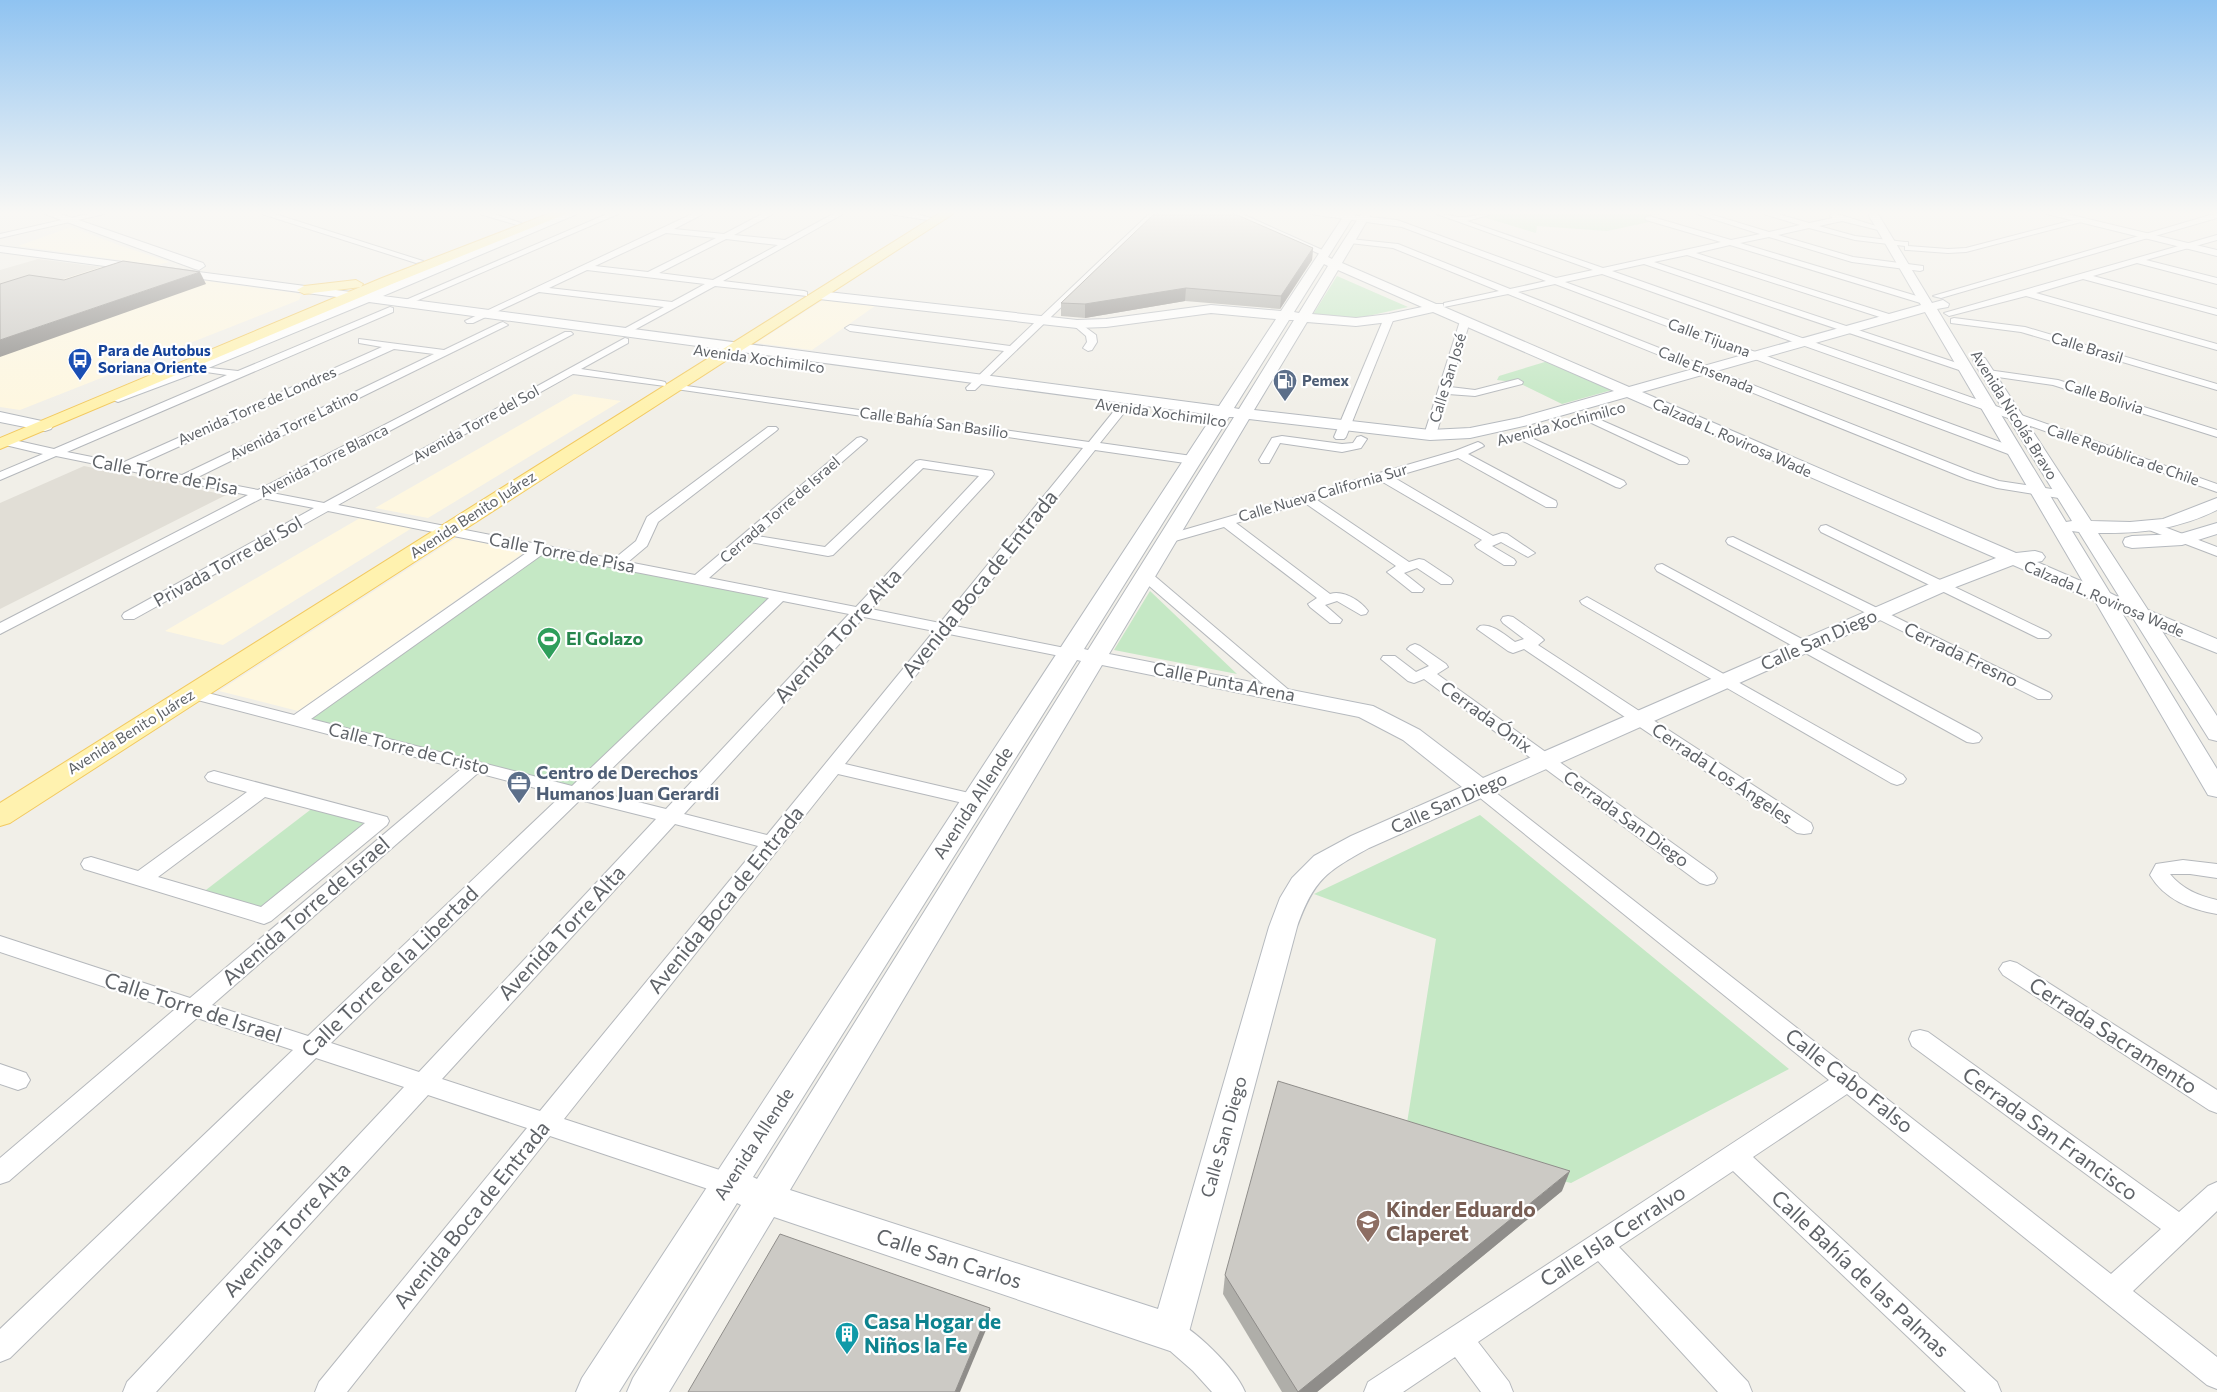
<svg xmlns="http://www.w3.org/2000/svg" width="2217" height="1392" font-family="Commissioner,sans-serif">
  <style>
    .commercial { fill: #fef7e0 }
    .education { fill: #e1ded6 }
    .green { fill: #c5e8c5 }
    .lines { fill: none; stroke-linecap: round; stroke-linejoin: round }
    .street-casing { stroke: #b5b8bc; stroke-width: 2 }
    .secondary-casing { stroke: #b6babf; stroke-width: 2 }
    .primary-casing { stroke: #f2c960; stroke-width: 2 }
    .street { fill: #fff; fill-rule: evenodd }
    .secondary { fill: #fff; fill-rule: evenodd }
    .primary { fill: #fff2af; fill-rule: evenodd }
    .wall { fill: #afaea9 }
    .shaded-wall { fill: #8f8d8a }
    .building { fill: #cccac5; stroke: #8f8d8a }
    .labels { text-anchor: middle; stroke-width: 4.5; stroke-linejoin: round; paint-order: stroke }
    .far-street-label { font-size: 15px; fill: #5f6368; stroke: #fff }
    .far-transit-label { font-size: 15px; font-weight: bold; fill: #164399; stroke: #fff; text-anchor: start }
    .far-service-label { font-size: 15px; font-weight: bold; fill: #4e5e75; stroke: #fff; text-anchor: start }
    .street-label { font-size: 18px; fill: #5f6368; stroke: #fff }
    .leisure-label { font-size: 18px; font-weight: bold; fill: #27864d; stroke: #fff; text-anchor: start }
    .service-label { font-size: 18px; font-weight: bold; fill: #4e5e75; stroke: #fff; text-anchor: start }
    .near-street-label { font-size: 21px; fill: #5f6368; stroke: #fff }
    .near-education-label { font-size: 21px; font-weight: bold; fill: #785e54; stroke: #fff; text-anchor: start }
    .near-culture-label { font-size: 21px; font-weight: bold; fill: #0d838f; stroke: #fff; text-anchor: start }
  </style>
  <rect width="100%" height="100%" fill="#f1efe8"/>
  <g class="commercial">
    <path d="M71,227L116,244L169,262L157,265L18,246Z"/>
    <path d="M101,267L296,293L301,295L299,300L20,410L0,407V299Z"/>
    <path d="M823,300L875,306L812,350L756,343Z"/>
    <path d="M574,394L621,401L428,518L375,508Z"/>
    <path d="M360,518L412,528L223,645L165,631Z"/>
    <path d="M456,538L526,551L298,711L219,691Z"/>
  </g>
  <g class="education">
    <path d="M38,259L101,267L0,299V270Z"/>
    <path d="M84,466L226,495L0,609V503Z"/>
  </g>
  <g class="green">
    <path d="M1495,214H1659L1645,217L1654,221L1607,231L1537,226L1536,233L1483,217Z"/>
    <path d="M1337,276L1408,307L1359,318L1312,316Z"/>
    <path d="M1548,361L1612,390L1562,404L1519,383L1497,380L1499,376Z"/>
    <path d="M541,554L772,598L575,787L308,718Z"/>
    <path d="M1150,591L1237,674L1114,650Z"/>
    <path d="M314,807L367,824L265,910L202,893Z"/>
    <path d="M1480,815L1789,1069L1571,1183L1404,1142L1436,939L1314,894Z"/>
  </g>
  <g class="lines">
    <defs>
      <g id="street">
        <path d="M88,214H104L0,238V234Z"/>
        <path d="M262,214H275L423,261L416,263Z"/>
        <path d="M480,214H494L521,223L517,225Z"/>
        <path d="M607,214H618L409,304H403L401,302Z"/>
        <path d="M692,214H703L674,229L724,234L762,214H773L734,235L785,240L833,214H843L723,281L804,291L807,292V296L715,286L625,335L622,334V330L664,307L539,292L473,323H467L465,321ZM666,233L716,238L648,272L595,266ZM726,239L778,245L713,280L659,273ZM587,270L705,284L672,302L549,288Z"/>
        <path d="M890,214H916L931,218L927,220Z"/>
        <path d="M1149,214H1158L975,390H967L966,388L1004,351L850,331L845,328L850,325L1010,346Z"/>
        <path d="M1231,214H1242L1329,253L1322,255Z"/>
        <path d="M1310,214H1341L1397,220L1556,278L1593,270L1437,214C1445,214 1451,216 1458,217C1464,218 1483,214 1492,214L1467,221L1603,268L1721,242L1646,220L1645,218L1649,216L1731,240L1760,234L1697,214H1710L1769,232L1800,225L1764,214H1778L1809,223L1833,218L1830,216L1831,214H1837L1886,229L1882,231L1842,221L1819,226L1855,236L1905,242H1908V246L1948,249L1966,248L2081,218V222L1966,252L1948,253L1908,250H1905V246L1855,240L1809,228L1778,235L1853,257L1923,266V270L1920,271L1852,262L1769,237L1740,243L1930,300V304L1927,305L1730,245L1696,253L1892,315V319L1889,320L1687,255L1654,262L1972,368L1973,370L1968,373L1644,264L1612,271L2217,484V492L1602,274L1565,282L2019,449L2021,452L2019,455H2011L1555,284L1518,292L1975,473L1999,481L2065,491L2071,495L2065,499L1997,488L1967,479L1508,294L1444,307V303L1499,291L1393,248L1350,243L1346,241L1350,239L1398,244L1510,289L1546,281L1402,227Z"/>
        <path d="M2214,214H2217V218L1941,298L1933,296Z"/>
        <path d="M2217,235V240L2146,260L2217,278V284L2137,263L2093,276L2217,309V315L2083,279L2036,293L2217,344V350L2026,296L1949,316L1944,313Z"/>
        <path d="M390,307L393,308V312L67,452L122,463L382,347L359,343V339L444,350L500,323L503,322L508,325L196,478L258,490L565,332H571L573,334L272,493L324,503L625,338L628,339V343L581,369L661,381L665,382L666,384L665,386L573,374L338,505L614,559L636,541L647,517L768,427H776L778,429L776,431L658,522L647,546L628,562L695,575L857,438L861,437L867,440L865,442L757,536L825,547L916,461L920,460L992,471L994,474L992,477L871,609L940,623L1083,448L676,389L671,386L672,384L1089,442L1118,406L1122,405L1128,408L1100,443L1192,456L1198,460L1192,464L1095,450L955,626L1075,650L1078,653L1075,656L1070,658L949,634L845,764L982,796L985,800L982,804L976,806L838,774L564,1119L738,1176L742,1184L738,1192L729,1196L550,1136L347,1392H315L319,1382L527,1128L428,1095L156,1392H123L127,1382L404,1087L316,1058L10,1358L0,1362V1329L293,1050L197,1018L9,1181L0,1184V1158L174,1010L0,952V936L190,998L461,769L186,697L184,694L186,691L192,689L294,715L529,551L328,511L134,619H124L122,616L124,613L314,508L262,498L0,634V623L248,495L56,456L0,480V472L43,454L1,444L0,441L5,438L54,449L227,375L192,370V366L238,371ZM394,349L434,354L182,475L136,466ZM923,468L979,476L856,607L709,578L750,542L828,556L833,555ZM543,554L769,598L572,786L311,719ZM783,601L849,614L666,809L590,790ZM864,617L934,631L767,835L684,814ZM478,773L562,795L308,1036L212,1005ZM580,800L656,819L419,1072L331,1043ZM675,824L758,846L540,1111L442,1079Z"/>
        <path d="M1389,315L1394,318L1346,437L1344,439H1336L1334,437L1384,318Z"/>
        <path d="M1465,318L1470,321L1450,387L1475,390L1518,379L1523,382L1522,384L1475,396L1448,394L1436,435L1434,437H1426L1424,435L1460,321Z"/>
        <path d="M1954,318L2025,327L2217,384V390L2021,332L1951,323V319Z"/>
        <path d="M1077,321L1096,335L1097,342L1092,350L1088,351L1083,348L1087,342L1086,336L1072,324Z"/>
        <path d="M1988,370L2058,380L2217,430V437L2053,385L1984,375V371Z"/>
        <path d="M1587,414L1687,458L1689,461L1687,464H1679L1583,419L1581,417L1583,415Z"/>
        <path d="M1521,433L1624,481L1626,484L1620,488L1616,487L1517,438L1515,436Z"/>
        <path d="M1282,436L1342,444L1353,443L1357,437L1361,436L1367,439L1361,448L1342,452L1280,443L1269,463H1261L1259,460L1272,438Z"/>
        <path d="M1478,442L1482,444L1484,446L1468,454L1556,501L1557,504L1556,507H1546L1458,458L1393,477L1493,536L1502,533L1507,534L1535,553L1528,557L1501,542L1492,546L1514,559L1516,562L1514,565H1504L1477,548L1475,545L1482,540L1381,481L1317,500L1409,562L1419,559L1424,560L1451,578L1453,581L1451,584H1441L1417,568L1404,573L1424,589L1422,592H1412L1387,572L1396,566L1305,503L1236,523L1330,594C1343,590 1360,600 1368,611L1366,614L1361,615L1337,601L1325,605L1342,620L1340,623H1330L1310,607L1308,604L1317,598L1224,527L1168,543L1161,539L1163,536L1455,451Z"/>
        <path d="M2154,523L2217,547V556L2149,530L2147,527L2149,524Z"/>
        <path d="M1826,525L2048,632L2051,635L2048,638H2038L1821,532L1819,529L1821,526Z"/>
        <path d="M1733,537L2050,693L2052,696L2050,699H2038L1728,544L1726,541L1728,538Z"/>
        <path d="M1662,564L1979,734L1982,738L1979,742L1973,743L1967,742L1657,571L1655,568L1657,565Z"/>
        <path d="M1146,572L1151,573L1290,691L1292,694L1290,697H1278L1141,579L1139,576Z"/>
        <path d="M1587,597L1903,775L1906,779L1903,783L1897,785L1891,783L1582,604L1580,601Z"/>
        <path d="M1508,616L1513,617L1541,637L1544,640L1538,645L1811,823L1813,828L1811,833L1804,834L1797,833L1524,649L1513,653L1508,651L1477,629L1480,626C1492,623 1505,635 1515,642L1524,639L1503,623L1501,620L1503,617Z"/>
        <path d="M1415,644L1420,646L1446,664L1448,667L1437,674L1714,873L1717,878L1714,883L1707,885L1700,883L1424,679L1414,683L1408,681L1381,659L1383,656H1395L1416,672L1429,666L1407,649L1410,646Z"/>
        <path d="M214,771L387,817L389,821L387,825L271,921L264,924L84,869L81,864L84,859L91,857L138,871L247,792L208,781L205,777L208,773ZM265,797L365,823L261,907L158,877Z"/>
        <path d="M1480,783L1486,785L1852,1071L1857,1073L1859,1077L2111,1274L2161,1229L1912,1046L1909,1039L1912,1032L1920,1030L1928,1032L2179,1212L2208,1186L2217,1182V1211L2133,1291L2217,1357V1389L2207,1385L1847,1094L1753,1157L1997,1382L2001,1392H1966L1733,1171L1619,1247L1748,1382L1752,1392H1718L1598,1261L1478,1342L1509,1382L1513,1392H1481L1455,1357L1403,1392H1364L1368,1382L1829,1080L1474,793L1471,789L1474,785Z"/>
        <path d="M2183,860L2217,864V878L2190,874H2170C2182,889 2199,896 2217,900V914C2190,909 2165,900 2150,875L2156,864Z"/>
        <path d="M2010,961L2017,963L2217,1090V1113L2209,1110L2003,975L1999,969L2003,963Z"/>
        <path d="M0,1064L26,1073L30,1080L26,1087L18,1090L0,1084Z"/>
        <path d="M1170,1318C1194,1328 1235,1368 1245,1392H1212L1193,1371L1160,1342L1156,1332L1160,1322Z"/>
      </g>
      <g id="secondary">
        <path d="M45,214H61L203,263L205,266L199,270L195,269Z"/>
        <path d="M562,214H577L383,296L1219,406L1276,319L1211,313L1106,327L1077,328L819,299L813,295L819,291L1077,320L1106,319L1211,305L1281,311L1345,214H1355L1328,257L1332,259L1361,214H1371L1342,263L1436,304H1443L1444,307L1629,387L1921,305L1868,214H1878L1932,303L1943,300L1949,304L1948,307L1937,309L2066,522L2072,521L1973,361L1975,358H1985L2091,521L2130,522L2163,519L2217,498V510C2179,529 2140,534 2098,533L2148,610L2217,639V653L2162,631L2217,716V741L2209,739L2133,618L2122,613L2217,769V797L2208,795L2095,601L2013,565L1948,590L1369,848C1326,872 1314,879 1297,927L1189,1332L1184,1346L1170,1351L774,1217L669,1392H627L633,1378L741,1205L737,1203L619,1392H576L582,1378L1213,415L369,302L201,371L118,402L113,400L110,397L113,394L191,365L352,299L0,252V246L366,294ZM1324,264L1328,266L1299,313L1294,312ZM1338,270L1422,307L1389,314L1356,318L1312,314ZM1433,312L1614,391L1519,418L1470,428L1430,430L1254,410L1307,322L1356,326L1389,322ZM1925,312L2083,582L2037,562L2042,561L2045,557L2042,553L2035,551L2016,553L1642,392ZM1289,320H1294L1239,409L1234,408ZM1627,397L1996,558L1934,582L1483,778L1420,730L1373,706L1109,654L1249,419L1430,440L1470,438L1528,425ZM1229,417H1234L1088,650L1084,649ZM2072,531L2079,532L2120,598L2110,593ZM1077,660L1081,661L757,1179L753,1177ZM1102,665L1359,717L1403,740L1462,787L1351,836L1314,856L1292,878L1280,898L1269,927L1158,1309L790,1190Z"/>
        <path d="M2047,214H2067L2217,250V256Z"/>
        <path d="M0,412L51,423L53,426L51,429L45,431L0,422Z"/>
        <path d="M2217,523V534L2182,545L2132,548L2125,546L2123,542L2125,538L2132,536L2180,534Z"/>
      </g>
      <g id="primary">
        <path d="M548,214H566L392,284L0,449V438L382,278Z"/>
        <path d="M938,214H953L10,823L0,826V803Z"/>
        <path d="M356,280L363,284L361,287L304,294L297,290L304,286Z"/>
      </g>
    </defs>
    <use href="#street" class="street-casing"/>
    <use href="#secondary" class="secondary-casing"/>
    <use href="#primary" class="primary-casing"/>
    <use href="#street" class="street"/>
    <use href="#secondary" class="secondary"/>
    <use href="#primary" class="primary"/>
  </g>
  <g class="wall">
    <path d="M1313,248L1312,260L1280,309L1185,301L1085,318L1061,316V303Z"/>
    <path d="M1562,1191L1317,1392H1282L1223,1294L1225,1275Z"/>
  </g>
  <g class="shaded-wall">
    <path d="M1313,248L1312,260L1280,309L1281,296Z"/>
    <path d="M200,272L206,284L0,357V340Z"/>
    <path d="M1186,288L1185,301L1085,318V304Z"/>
    <path d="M1570,1171L1562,1191L1317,1392H1298Z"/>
    <path d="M990,1308L991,1318L960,1392H955Z"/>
  </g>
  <g class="building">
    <path d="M1154,214H1235L1313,248L1281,296L1186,288L1085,304L1061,303Z"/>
    <path d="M123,261L200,272L0,340V284L29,275L64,280Z"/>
    <path d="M1278,1081L1570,1171L1298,1392L1225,1275Z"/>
    <path d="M780,1234L990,1308L955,1392H688Z"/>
  </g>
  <linearGradient id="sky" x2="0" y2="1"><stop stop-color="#8fc3f1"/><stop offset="0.52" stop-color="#f9f8f5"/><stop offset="1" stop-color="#f9f8f5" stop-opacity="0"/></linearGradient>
  <rect width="2217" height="409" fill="url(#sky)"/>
  <defs>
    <symbol id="bus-pin" viewBox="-11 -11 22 30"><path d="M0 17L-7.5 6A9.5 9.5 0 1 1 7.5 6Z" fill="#1a4fb4" stroke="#fff"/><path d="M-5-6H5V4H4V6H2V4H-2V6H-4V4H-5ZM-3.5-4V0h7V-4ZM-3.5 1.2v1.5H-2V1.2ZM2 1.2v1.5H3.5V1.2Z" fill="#fff"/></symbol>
    <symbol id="fuel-pin" viewBox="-11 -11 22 30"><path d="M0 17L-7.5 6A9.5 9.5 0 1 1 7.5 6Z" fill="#5c6f8a" stroke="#fff"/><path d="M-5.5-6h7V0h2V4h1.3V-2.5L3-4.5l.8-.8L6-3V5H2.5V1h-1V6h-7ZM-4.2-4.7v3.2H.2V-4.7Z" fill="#fff"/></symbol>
    <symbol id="stadium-pin" viewBox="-11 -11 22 30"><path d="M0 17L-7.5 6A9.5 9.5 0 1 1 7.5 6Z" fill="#2e9e5b" stroke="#fff"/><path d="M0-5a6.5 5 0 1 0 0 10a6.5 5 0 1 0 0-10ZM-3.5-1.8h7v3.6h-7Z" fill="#fff"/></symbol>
    <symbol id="office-pin" viewBox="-11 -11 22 30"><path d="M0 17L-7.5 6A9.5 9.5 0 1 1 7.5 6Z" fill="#5c6f8a" stroke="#fff"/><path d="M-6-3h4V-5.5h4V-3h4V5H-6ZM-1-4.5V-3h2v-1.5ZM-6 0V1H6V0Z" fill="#fff"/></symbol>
    <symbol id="school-pin" viewBox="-11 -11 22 30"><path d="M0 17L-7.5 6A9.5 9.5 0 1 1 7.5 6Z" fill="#8d6e63" stroke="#fff"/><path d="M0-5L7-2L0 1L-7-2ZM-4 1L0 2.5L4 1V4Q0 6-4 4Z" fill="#fff"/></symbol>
    <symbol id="building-pin" viewBox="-11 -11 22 30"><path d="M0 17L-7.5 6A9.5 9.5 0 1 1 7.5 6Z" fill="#0f9aa8" stroke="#fff"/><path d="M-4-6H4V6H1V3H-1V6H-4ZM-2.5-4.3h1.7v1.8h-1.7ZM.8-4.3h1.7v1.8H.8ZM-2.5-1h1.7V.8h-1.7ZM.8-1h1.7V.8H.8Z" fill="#fff"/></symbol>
  </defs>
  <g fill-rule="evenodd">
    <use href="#bus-pin" x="66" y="346" width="28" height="38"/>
    <use href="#fuel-pin" x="1271" y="367" width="28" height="38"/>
    <use href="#stadium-pin" x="535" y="625" width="28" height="38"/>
    <use href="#office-pin" x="505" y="769" width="28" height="38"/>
    <use href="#school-pin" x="1354" y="1208" width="28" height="38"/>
    <use href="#building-pin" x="833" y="1320" width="28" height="38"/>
  </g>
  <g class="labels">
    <g class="far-street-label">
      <text transform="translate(1709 338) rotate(20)" y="5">Calle Tijuana</text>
      <text transform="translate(2087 348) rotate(17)" y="5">Calle Brasil</text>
      <text transform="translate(759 359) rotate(8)" y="5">Avenida Xochimilco</text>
      <text transform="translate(1706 370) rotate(22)" y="5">Calle Ensenada</text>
      <text transform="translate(1448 378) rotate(-73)" y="5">Calle San José</text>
      <text transform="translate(2104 397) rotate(18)" y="5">Calle Bolivia</text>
      <text transform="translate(257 406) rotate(-24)" y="5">Avenida Torre de Londres</text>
      <text transform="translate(1161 413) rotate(8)" y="5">Avenida Xochimilco</text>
      <text transform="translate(2014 415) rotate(58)" y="5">Avenida Nicolás Bravo</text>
      <text transform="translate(934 423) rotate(8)" y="5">Calle Bahía San Basilio</text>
      <text transform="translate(476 424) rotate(-29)" y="5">Avenida Torre del Sol</text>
      <text transform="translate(1561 424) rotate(-15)" y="5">Avenida Xochimilco</text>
      <text transform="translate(294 425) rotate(-26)" y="5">Avenida Torre Latino</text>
      <text transform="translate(1732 438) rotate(24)" y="5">Calzada L. Rovirosa Wade</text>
      <text transform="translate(2123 455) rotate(19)" y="5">Calle República de Chile</text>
      <text transform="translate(324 461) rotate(-27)" y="5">Avenida Torre Blanca</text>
      <text transform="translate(1323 493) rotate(-16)" y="5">Calle Nueva California Sur</text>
      <text transform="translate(780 510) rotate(-41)" y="5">Cerrada Torre de Israel</text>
      <text transform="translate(473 515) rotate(-33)" y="5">Avenida Benito Juárez</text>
      <text transform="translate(2104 599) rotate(23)" y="5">Calzada L. Rovirosa Wade</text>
      <text transform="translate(131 732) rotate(-32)" y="5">Avenida Benito Juárez</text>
    </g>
    <g class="far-transit-label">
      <text x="98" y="356">Para de Autobus<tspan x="98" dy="17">Soriana Oriente</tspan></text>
    </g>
    <g class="far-service-label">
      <text x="1302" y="386">Pemex</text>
    </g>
    <g class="street-label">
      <text transform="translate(165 475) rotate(11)" y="6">Calle Torre de Pisa</text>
      <text transform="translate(562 553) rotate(11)" y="6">Calle Torre de Pisa</text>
      <text transform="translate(228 562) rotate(-29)" y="6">Privada Torre del Sol</text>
      <text transform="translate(1819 640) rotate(-24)" y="6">Calle San Diego</text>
      <text transform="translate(1961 655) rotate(26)" y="6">Cerrada Fresno</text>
      <text transform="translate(1224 682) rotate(11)" y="6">Calle Punta Arena</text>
      <text transform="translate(1486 717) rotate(36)" y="6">Cerrada Ónix</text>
      <text transform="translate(409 749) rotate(14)" y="6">Calle Torre de Cristo</text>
      <text transform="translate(1722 774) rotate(34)" y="6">Cerrada Los Ángeles</text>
      <text transform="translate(973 803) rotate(-57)" y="6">Avenida Allende</text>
      <text transform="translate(1449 803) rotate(-24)" y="6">Calle San Diego</text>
      <text transform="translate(1626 819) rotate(36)" y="6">Cerrada San Diego</text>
      <text transform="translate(1224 1137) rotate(-74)" y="6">Calle San Diego</text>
      <text transform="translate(754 1144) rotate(-57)" y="6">Avenida Allende</text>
    </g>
    <g class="leisure-label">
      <text x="566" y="645">El Golazo</text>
    </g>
    <g class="service-label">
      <text x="536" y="779">Centro de Derechos<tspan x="536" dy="21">Humanos Juan Gerardi</tspan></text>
    </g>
    <g class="near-street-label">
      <text transform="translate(980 584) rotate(-51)" y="7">Avenida Boca de Entrada</text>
      <text transform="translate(838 636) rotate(-47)" y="7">Avenida Torre Alta</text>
      <text transform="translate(726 900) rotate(-51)" y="7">Avenida Boca de Entrada</text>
      <text transform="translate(306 911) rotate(-41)" y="7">Avenida Torre de Israel</text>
      <text transform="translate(562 933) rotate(-47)" y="7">Avenida Torre Alta</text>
      <text transform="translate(390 972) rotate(-44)" y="7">Calle Torre de la Libertad</text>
      <text transform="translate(193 1008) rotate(18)" y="7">Calle Torre de Israel</text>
      <text transform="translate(2113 1036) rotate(33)" y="7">Cerrada Sacramento</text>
      <text transform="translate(1849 1081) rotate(38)" y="7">Calle Cabo Falso</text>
      <text transform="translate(2050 1134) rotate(36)" y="7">Cerrada San Francisco</text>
      <text transform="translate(472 1215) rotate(-51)" y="7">Avenida Boca de Entrada</text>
      <text transform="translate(287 1230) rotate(-47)" y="7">Avenida Torre Alta</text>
      <text transform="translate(1613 1236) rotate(-33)" y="7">Calle Isla Cerralvo</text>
      <text transform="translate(949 1259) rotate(18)" y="7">Calle San Carlos</text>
      <text transform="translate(1860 1274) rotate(43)" y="7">Calle Bahía de las Palmas</text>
    </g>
    <g class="near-education-label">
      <text x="1386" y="1217">Kinder Eduardo<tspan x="1386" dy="24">Claperet</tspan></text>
    </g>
    <g class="near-culture-label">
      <text x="864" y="1329">Casa Hogar de<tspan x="864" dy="24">Niños la Fe</tspan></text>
    </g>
  </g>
</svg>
